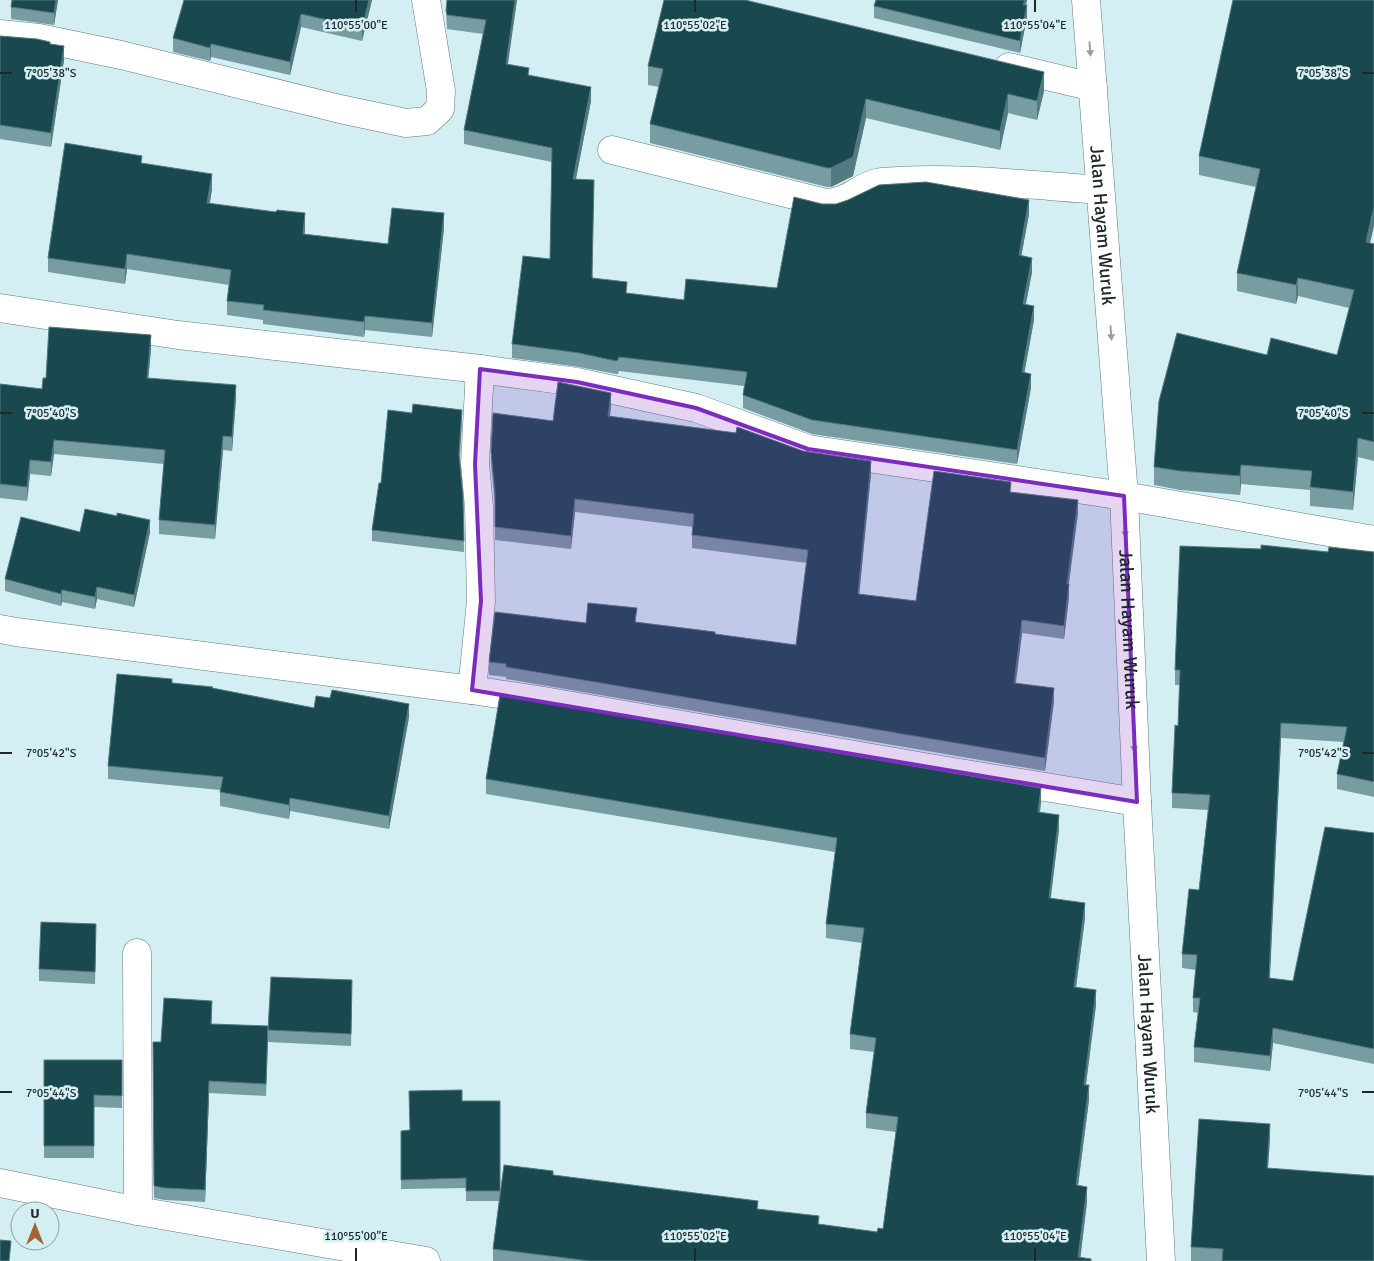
<svg xmlns="http://www.w3.org/2000/svg" width="1374" height="1261" font-family="Signika,sans-serif">
  <style>
    .lines { fill: none; stroke-linecap: round; stroke-linejoin: round }
    .minor-casing { stroke: #617a7d; stroke-width: 29 }
    .secondary-casing { stroke: #617a7d; stroke-width: 29 }
    .minor { stroke: #fff; stroke-width: 28 }
    .secondary { stroke: #fff; stroke-width: 28 }
    .wall { fill: #779ca1 }
    .shaded-wall { fill: #527a80 }
    .building { fill: #1a484f; stroke: #527a80 }
    .oneway { fill: #9a9e9f }
    .marked { fill: #7b2cbf; fill-opacity: 0.2; stroke: #7b2cbf; stroke-width: 4; stroke-linejoin: round }
    .ticks { fill: none; stroke: #1e282a; stroke-width: 2 }
    .labels { text-anchor: middle; stroke-width: 5; stroke-linejoin: round; paint-order: stroke }
    .street-label { font-size: 19px; fill: #1e282a; stroke: #d4eff3 }
    .ticks-label { font-size: 12px; text-anchor: middle; fill: #1e282a; stroke: #d4eff3; stroke-width: 5; stroke-linejoin: round; paint-order: stroke }
  </style>
  <rect width="100%" height="100%" fill="#d4eff3"/>
  <g class="lines">
    <defs>
      <g id="minor">
        <path d="M0,34L39,38L121,55L340,109L406,123L427,121L440,109L441,91L426,0"/>
        <path d="M1009,67L1093,87"/>
        <path d="M612,150L826,203C849,203 862,184 882,182C955,176 1028,185 1100,190"/>
        <path d="M0,308L178,335L480,369L577,382L696,408L808,449L1124,496L1374,540"/>
        <path d="M0,629L16,632L472,690L544,701L941,770L1137,802"/>
        <path d="M472,690L481,601L479,507L475,464L480,369"/>
        <path d="M137,953L138,1211"/>
        <path d="M0,1183L138,1211L426,1261"/>
      </g>
      <g id="secondary">
        <path id="s1" d="M1086,0L1124,496L1137,802L1161,1261"/>
      </g>
    </defs>
    <use href="#minor" class="minor-casing"/>
    <use href="#secondary" class="secondary-casing"/>
    <use href="#minor" class="minor"/>
    <use href="#secondary" class="secondary"/>
  </g>
  <g class="wall">
    <path d="M58,0L54,25L11,19V7Z"/>
    <path d="M372,0L362,41L301,27L290,75L211,57L210,61L173,52V38Z"/>
    <path d="M517,0L507,64L529,75L591,101L576,179L593,278L627,293L684,300L777,288L822,204L1029,214L1021,256L1032,272L1026,304L1034,320L1024,373L1031,388L1017,464L812,434L743,408V395L744,386L619,371L618,374H616L579,367L512,358V344L550,259L552,162L464,144V130L483,34L447,29L446,11Z"/>
    <path d="M876,0H1027L1026,5L1027,17L1020,53L874,18V6Z"/>
    <path d="M1233,0L1370,243L1374,244V461L1358,457L1353,510L1310,506V490L1241,484L1240,495L1180,490L1154,485V467L1267,355H1337L1349,308L1298,296L1296,304L1237,291V273L1256,187L1199,175V156Z"/>
    <path d="M0,36L50,44L64,60L51,147L0,139Z"/>
    <path d="M648,66L1044,91L1037,120L1008,113L1000,150L866,118L853,176L831,187H827L650,143V124L659,87L648,85Z"/>
    <path d="M142,163L212,189L210,203L305,228V234L388,244L444,228L432,337L365,330L364,337L263,324V320L227,315V301L229,285L127,269L125,284L48,272V258Z"/>
    <path d="M151,349L148,379L236,399L232,451L223,450L215,539L159,534V520L164,464L54,454L51,476L30,474L27,501L0,498V384L42,389L46,378Z"/>
    <path d="M611,406L610,417L803,451L871,474L859,594L916,601L1011,492L1078,513L1069,584V597L1064,639L1022,633L1016,683L1054,701L1045,771L506,679V677L489,675V662L586,623L636,622L715,634L796,645L807,563L692,548V535L693,527L575,512L571,549L495,540V506L491,464V451L553,421Z"/>
    <path d="M462,422L460,458L463,497L464,552L372,541V530L381,483Z"/>
    <path d="M80,532H150L134,607L97,599L95,609L62,602L61,606L5,591V579Z"/>
    <path d="M1328,552H1374V797L1337,789V774L1344,742L1281,738L1270,978L1293,981L1374,833V1064L1273,1043L1270,1071L1194,1062V1047L1198,1013L1193,1012V998L1196,970L1182,968V954L1199,890L1208,810L1172,808V793L1178,726L1180,685H1175V670Z"/>
    <path d="M172,683L213,688L314,708L409,717L389,829L290,811L289,819L220,806V790L108,779V766Z"/>
    <path d="M486,779L1041,802L1040,812L1059,830L1050,898L1085,918L1076,987L1096,1005L1086,1085L1089,1100L1078,1186L1087,1202L1080,1258L1091,1261H493V1249L499,1201H466V1188L401,1189V1131L410,1130L462,1101H500V1198L553,1175L758,1209L819,1225L877,1232L883,1229L896,1132L866,1128V1113L874,1052L850,1049V1034L862,943L826,938V924L835,852L486,794Z"/>
    <path d="M96,936L95,984L39,981V969Z"/>
    <path d="M352,992L351,1046L268,1042V1030Z"/>
    <path d="M212,1012L211,1024L268,1038L266,1096L209,1093L205,1202L165,1200L154,1198L153,1042H161Z"/>
    <path d="M44,1060H122V1108L94,1107V1158H44Z"/>
    <path d="M1270,1138L1268,1168L1374,1261H1191V1247Z"/>
  </g>
  <g class="shaded-wall">
    <path d="M56,0H58L54,25V13Z"/>
    <path d="M369,0H372L362,41V28Z"/>
    <path d="M515,0H517L506,78V64Z"/>
    <path d="M1025,0H1027L1023,17V5Z"/>
    <path d="M1027,5V17L1020,53V41Z"/>
    <path d="M301,14V27L290,75V62Z"/>
    <path d="M211,44V57L210,61V48Z"/>
    <path d="M64,46V60L51,147V133Z"/>
    <path d="M1044,72V91L1037,120V101Z"/>
    <path d="M591,87V101L573,193V179Z"/>
    <path d="M1008,94V113L1000,150V131Z"/>
    <path d="M866,99V118L853,176L831,187V168Z"/>
    <path d="M212,174V189L207,218V203Z"/>
    <path d="M1029,200V214L1019,269V255Z"/>
    <path d="M1374,207V226L1366,261V242Z"/>
    <path d="M305,213V228L303,248V234Z"/>
    <path d="M444,213V228L432,337V323Z"/>
    <path d="M127,254V269L125,284V269Z"/>
    <path d="M1032,258V272L1023,318V304Z"/>
    <path d="M1298,278V296L1296,304V285Z"/>
    <path d="M1034,306V320L1022,386V372Z"/>
    <path d="M365,316V330L364,337V322Z"/>
    <path d="M151,335V349L147,393V378Z"/>
    <path d="M1031,374V388L1017,464V450Z"/>
    <path d="M236,385V399L232,451V437Z"/>
    <path d="M611,393V406L608,429V416Z"/>
    <path d="M223,436V450L215,539V525Z"/>
    <path d="M1358,438V457L1353,510V492Z"/>
    <path d="M54,440V454L51,476V462Z"/>
    <path d="M30,460V474L27,501V487Z"/>
    <path d="M871,461V474L858,607V594Z"/>
    <path d="M1241,465V484L1240,495V476Z"/>
    <path d="M575,499V512L571,549V536Z"/>
    <path d="M1078,500V513L1067,596V584Z"/>
    <path d="M150,520V532L134,607V595Z"/>
    <path d="M1069,584V597L1064,639V626Z"/>
    <path d="M97,587V599L95,609V597Z"/>
    <path d="M62,590V602L61,606V594Z"/>
    <path d="M1022,620V633L1014,695V683Z"/>
    <path d="M1054,688V701L1045,771V758Z"/>
    <path d="M409,704V717L389,829V816Z"/>
    <path d="M1281,723V738L1269,993V978Z"/>
    <path d="M1041,788V802L1038,827V812Z"/>
    <path d="M290,798V811L289,819V805Z"/>
    <path d="M1059,815V830L1049,913V898Z"/>
    <path d="M1085,903V918L1074,1002V987Z"/>
    <path d="M1096,990V1005L1084,1099V1085Z"/>
    <path d="M1273,1028V1043L1270,1071V1056Z"/>
    <path d="M209,1081V1093L205,1202V1190Z"/>
    <path d="M1089,1085V1100L1076,1200V1185Z"/>
    <path d="M1270,1124V1138L1267,1182V1168Z"/>
    <path d="M1087,1187V1202L1080,1261L1078,1257Z"/>
  </g>
  <g class="building">
    <path d="M12,0H56L54,13L11,7Z"/>
    <path d="M184,0H369L362,28L301,14L290,62L211,44L210,48L173,38Z"/>
    <path d="M447,0H515L506,64L529,68L528,75L591,87L573,179L594,180L592,278L627,282L626,293L684,300L686,279L777,288L794,197L822,204H836L848,200L879,185L926,182L1029,200L1019,255L1032,258L1023,304L1034,306L1022,372L1031,374L1017,450L812,420L743,395L747,372L619,357L618,360L616,361L579,353L512,344L523,256L550,259L552,148L464,130L486,20L447,15L446,11Z"/>
    <path d="M664,0H745L1044,72L1037,101L1008,94L1000,131L866,99L853,157L831,168H827L650,124L663,69L648,66Z"/>
    <path d="M876,0H1025L1023,5H1027L1020,41L874,6Z"/>
    <path d="M1233,0H1374V207L1366,242L1374,244V442L1358,438L1353,492L1310,487L1312,471L1241,465L1240,476L1180,471L1154,467L1159,401L1177,333L1267,355L1271,338L1337,355L1354,290L1298,278L1296,285L1237,273L1260,169L1199,156Z"/>
    <path d="M0,36L37,39L50,42V44L64,46L51,133L0,125Z"/>
    <path d="M65,143L142,156L141,163L212,174L207,203L276,212L277,210L305,213L303,234L388,244L392,208L444,213L432,323L365,316L364,322L263,310L264,305L227,301L231,270L127,254L125,269L48,258Z"/>
    <path d="M49,327L151,335L147,378L236,385L232,437L223,436L215,525L159,520L165,450L54,440L51,462L30,460L27,487L0,484V384L42,389L43,378H46Z"/>
    <path d="M558,382L611,393L608,416L736,433L737,427L803,451L871,461L858,594L916,601L934,471L1011,482L1010,492L1078,500L1067,584H1069L1064,626L1022,620L1014,683L1054,688L1045,758L506,667V664L489,662L495,612L586,623L588,603L637,608L635,622L715,632V634L796,645L808,550L692,535L694,514L575,499L571,536L495,527V493L491,451L493,413L553,421Z"/>
    <path d="M413,404L462,410L459,454L463,497L464,541L372,530L379,483H381L388,410L412,413Z"/>
    <path d="M85,509L117,516V513L150,520L134,595L97,587L95,597L62,590L61,594L5,579L21,517L80,532Z"/>
    <path d="M1261,545L1328,552L1329,547L1374,552V782L1337,774L1347,727L1281,723L1269,978L1293,981L1325,827L1374,833V1049L1273,1028L1270,1056L1194,1047L1200,998H1193L1197,955L1182,954L1189,889L1199,890L1210,795L1172,793L1175,725L1178,726L1180,670H1175L1180,546L1261,549Z"/>
    <path d="M117,674L172,679V683L213,687L212,688L314,708L316,696L330,698L332,690L409,704L389,816L290,798L289,805L220,792L223,777L108,766Z"/>
    <path d="M500,695L1041,788L1038,812L1059,815L1049,898L1085,903L1074,987L1096,990L1084,1085H1089L1076,1185L1087,1187L1078,1257L1091,1259V1261H590L493,1249L504,1165L553,1171V1175L758,1201L757,1209L819,1216L818,1224L877,1232L878,1228L883,1229L898,1117L866,1113L876,1038L850,1034L864,928L826,924L837,838L486,779Z"/>
    <path d="M41,922L96,924L95,972L39,969Z"/>
    <path d="M271,977L352,980L351,1034L268,1030Z"/>
    <path d="M164,998L212,1001L211,1024L268,1026L266,1084L209,1081L205,1190L165,1188L154,1186L153,1042H161Z"/>
    <path d="M44,1060H122V1096L94,1095V1146H44Z"/>
    <path d="M462,1090V1101H500V1191H466V1178L401,1180V1131L410,1130L409,1091Z"/>
    <path d="M1199,1119L1270,1124L1267,1168L1374,1176V1261H1222L1223,1249L1191,1247Z"/>
    <path d="M0,1240L11,1241L9,1261H0Z"/>
  </g>
  <defs><path id="oneway-solid" d="M-6-.8H1V-3.2L6.5 0L1 3.2V.8H-6Z" transform="scale(1.25)"/></defs>
  <g class="oneway">
    <use href="#oneway-solid" transform="translate(1090 49) rotate(86)"/>
    <use href="#oneway-solid" transform="translate(1111 333) rotate(86)"/>
    <use href="#oneway-solid" transform="translate(1125 530) rotate(87)"/>
    <use href="#oneway-solid" transform="translate(1134 745) rotate(87)"/>
  </g>
  <path class="marked" d="M480,369L577,382L696,408L808,449L1124,496L1137,802L472,690L481,601L475,464Z"/>
  <path class="ticks" d="M356,0V12M695,0V12M1035,0V12M0,73H12M1362,73H1374M0,413H12M1362,413H1374M0,753H12M1362,753H1374M0,1092H12M1362,1092H1374M356,1248V1261M695,1248V1261M1035,1248V1261"/>
  <g class="labels">
    <g class="street-label">
      <text dy="7" stroke="none"><textPath href="#s1" startOffset="226">Jalan Hayam Wuruk</textPath></text>
      <text dy="7" stroke="none"><textPath href="#s1" startOffset="631">Jalan Hayam Wuruk</textPath></text>
      <text dy="7" stroke="none"><textPath href="#s1" startOffset="1036">Jalan Hayam Wuruk</textPath></text>
    </g>
  </g>
  <g class="ticks-label">
    <text x="356" y="29">110°55'00"E</text>
    <text x="695" y="29">110°55'02"E</text>
    <text x="1035" y="29">110°55'04"E</text>
    <text x="51" y="77">7°05'38"S</text>
    <text x="1323" y="77">7°05'38"S</text>
    <text x="51" y="417">7°05'40"S</text>
    <text x="1323" y="417">7°05'40"S</text>
    <text x="51" y="757">7°05'42"S</text>
    <text x="1323" y="757">7°05'42"S</text>
    <text x="51" y="1097">7°05'44"S</text>
    <text x="1323" y="1097">7°05'44"S</text>
    <text x="356" y="1240">110°55'00"E</text>
    <text x="695" y="1240">110°55'02"E</text>
    <text x="1035" y="1240">110°55'04"E</text>
  </g>
  <g transform="translate(35 1226)"><circle r="24" fill="#d4eff3" stroke="#8b9fa3"/>
  <path d="M0-4L9 19L0 12L-9 19Z" fill="#a4642d"/>
  <text y="-8" font-size="14" font-weight="bold" text-anchor="middle" fill="#1e282a">U</text>
  </g>
</svg>
